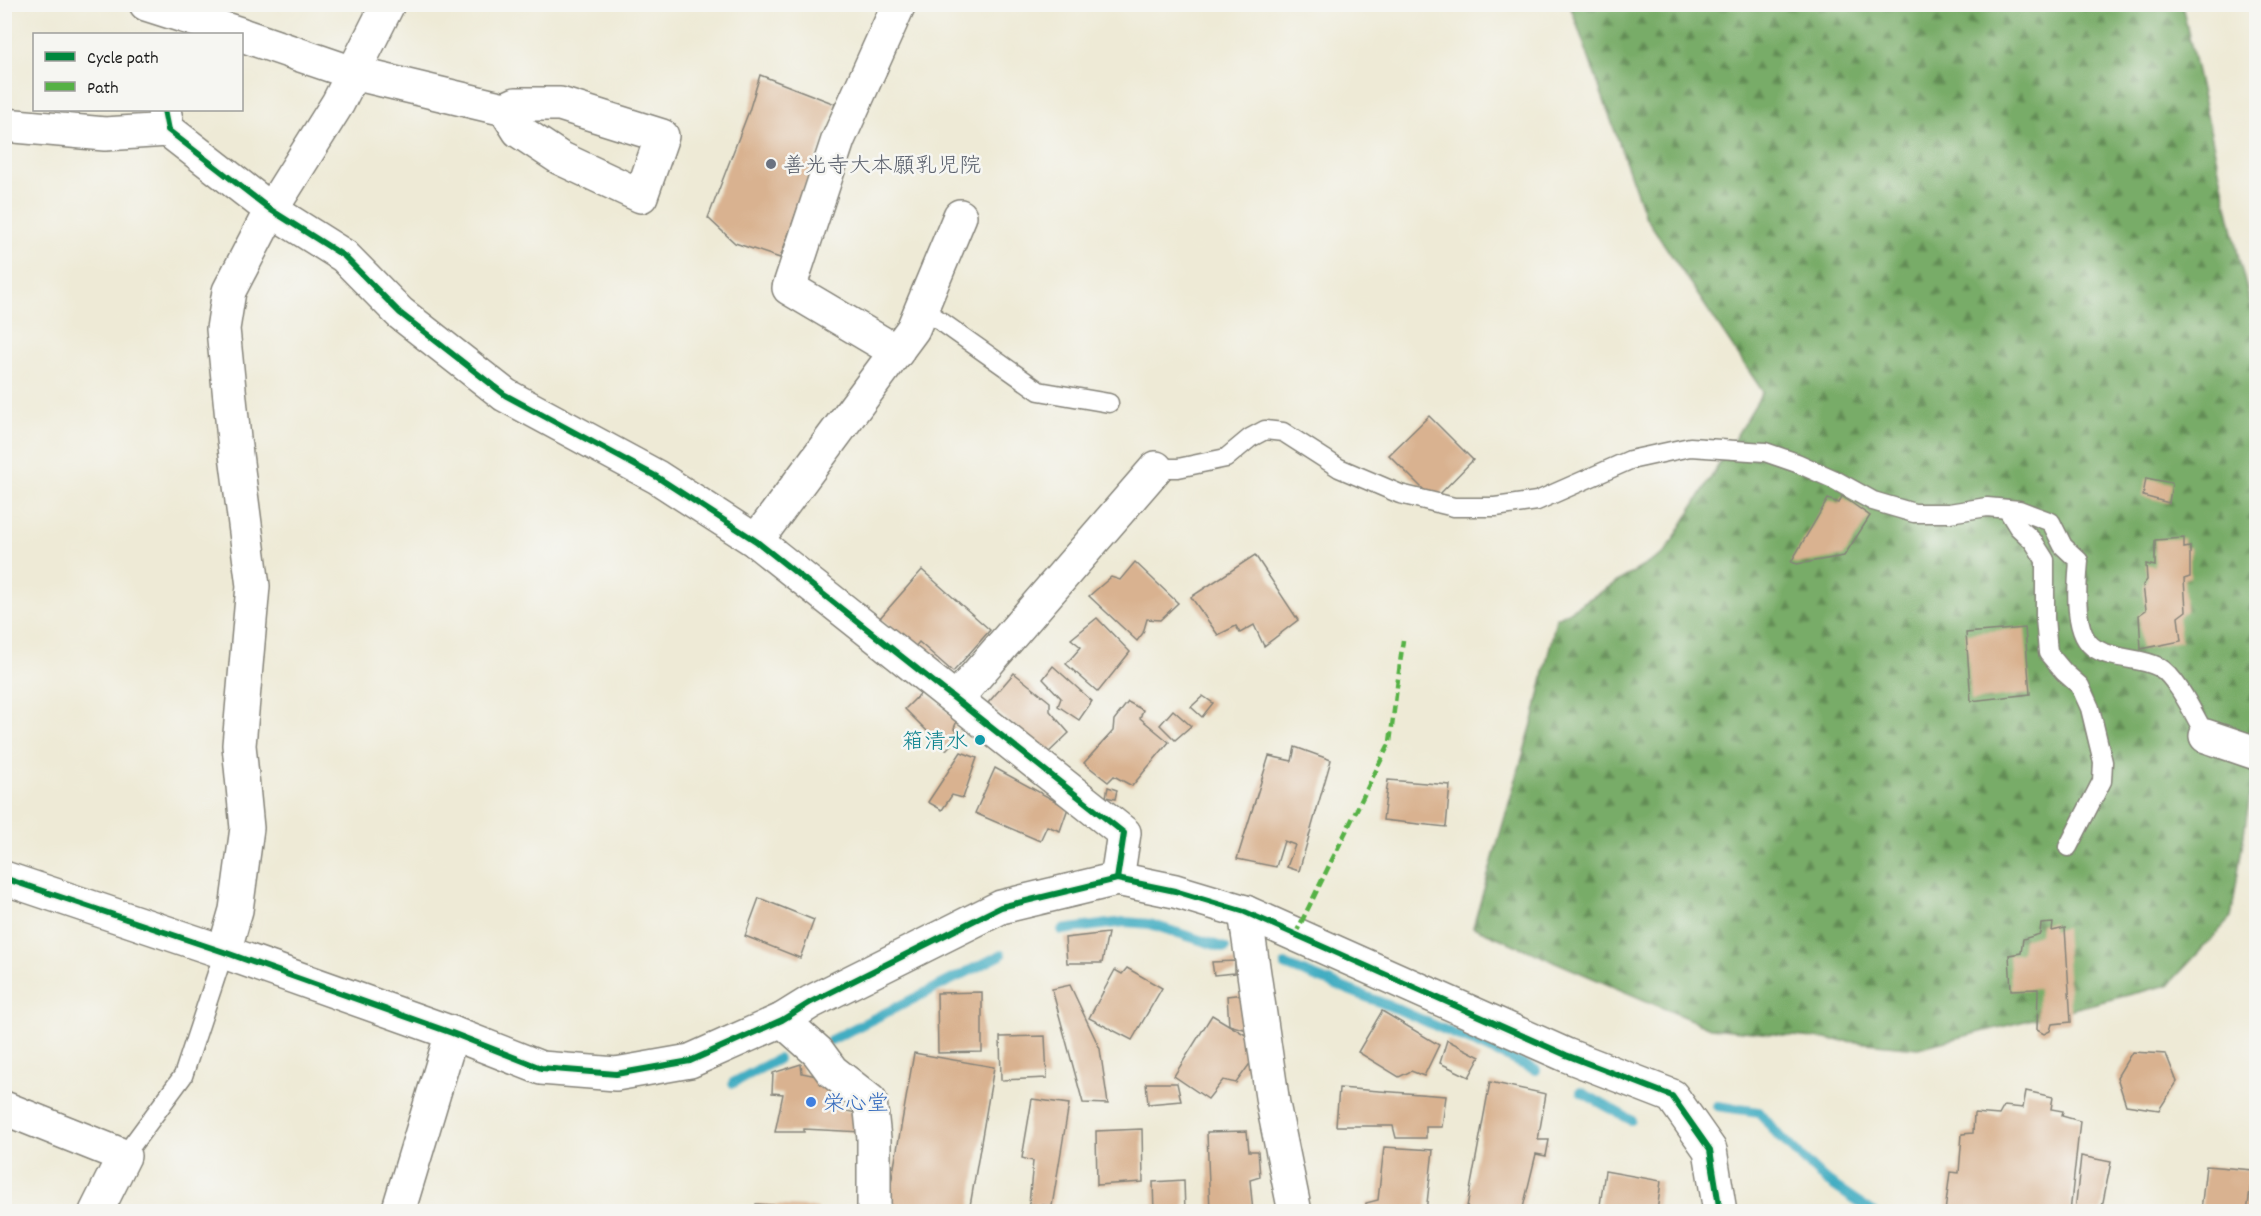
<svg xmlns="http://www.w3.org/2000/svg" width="2261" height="1216" font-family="Dekko,'Klee One',sans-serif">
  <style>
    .forest { fill: url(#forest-firs); stroke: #4a6442; stroke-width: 1.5 }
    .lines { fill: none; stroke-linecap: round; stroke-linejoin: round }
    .stream { stroke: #43adc2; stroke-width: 10 }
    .building { fill: #d9b290 }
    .service-casing { stroke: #858379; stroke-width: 21 }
    .minor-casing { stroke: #858379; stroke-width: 36 }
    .tertiary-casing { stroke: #858379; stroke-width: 36 }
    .service { stroke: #fff; stroke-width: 18 }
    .minor { stroke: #fff; stroke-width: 33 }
    .tertiary { stroke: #fff; stroke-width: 33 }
    .quiet { stroke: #55b145; stroke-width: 4.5; stroke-dasharray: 9 4.5; stroke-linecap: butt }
    .cycleway-casing { stroke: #f6f6f2; stroke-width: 10 }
    .cycleway { stroke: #00873e; stroke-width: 6 }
    .worship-dot { fill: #6b7280; stroke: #f6f6f2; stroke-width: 2 }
    .culture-dot { fill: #0f9aa8; stroke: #f6f6f2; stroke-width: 2 }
    .shop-dot { fill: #3f7fe0; stroke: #f6f6f2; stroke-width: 2 }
    .labels { text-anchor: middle; stroke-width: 5; stroke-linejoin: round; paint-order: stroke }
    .worship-label { font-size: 22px; fill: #5b616d; stroke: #f6f6f2; text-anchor: start }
    .culture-label { font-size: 22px; fill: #0d838f; stroke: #f6f6f2; text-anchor: end }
    .shop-label { font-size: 22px; fill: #366cbe; stroke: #f6f6f2; text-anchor: start }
  </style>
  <defs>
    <pattern id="forest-firs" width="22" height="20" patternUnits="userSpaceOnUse" patternTransform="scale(1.5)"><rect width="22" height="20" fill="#78ac68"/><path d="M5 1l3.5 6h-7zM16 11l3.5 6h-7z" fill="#628b55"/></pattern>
  </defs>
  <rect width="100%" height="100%" fill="#f6f6f2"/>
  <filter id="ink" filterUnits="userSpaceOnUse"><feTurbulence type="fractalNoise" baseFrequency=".0167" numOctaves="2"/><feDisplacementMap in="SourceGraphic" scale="12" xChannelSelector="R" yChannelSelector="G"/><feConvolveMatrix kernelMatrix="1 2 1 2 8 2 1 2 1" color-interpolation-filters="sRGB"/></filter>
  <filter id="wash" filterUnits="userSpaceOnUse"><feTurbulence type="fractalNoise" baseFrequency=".008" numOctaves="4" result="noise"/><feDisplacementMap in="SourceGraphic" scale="24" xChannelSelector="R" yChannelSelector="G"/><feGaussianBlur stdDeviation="1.35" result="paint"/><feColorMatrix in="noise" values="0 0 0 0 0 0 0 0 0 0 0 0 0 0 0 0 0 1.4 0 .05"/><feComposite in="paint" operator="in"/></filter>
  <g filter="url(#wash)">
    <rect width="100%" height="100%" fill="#eeead6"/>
    <path class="forest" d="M1570,5H2182L2240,263L2256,325V756L2231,918L2168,985L1918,1048L1710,1028L1473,927L1534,717L1556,619L1665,553L1763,392L1645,216Z"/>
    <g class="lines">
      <g class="stream">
        <path d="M1062,930L1125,922L1150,924L1225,948"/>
        <path d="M1285,965L1395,1008L1536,1070"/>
        <path d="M831,1040L1001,955"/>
        <path d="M733,1083L778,1059"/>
        <path d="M1581,1092L1631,1120"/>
        <path d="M1717,1106L1759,1112L1779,1136L1824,1179L1873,1212"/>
      </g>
    </g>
    <g id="blocks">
      <g class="building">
        <path d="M760,75L835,104L780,258L735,243L708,218L749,111Z"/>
        <path d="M1429,416L1473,460L1434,500L1389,455Z"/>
        <path d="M2146,478L2172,483L2169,503L2143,496Z"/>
        <path d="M1842,496L1870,516L1844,556L1797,564L1791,562L1828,499L1839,503Z"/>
        <path d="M2184,538V548L2190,547V577L2184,579L2186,611L2178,617L2181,641L2141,649L2139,615L2146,610L2143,585L2147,580L2146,564L2155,566V540Z"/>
        <path d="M1255,555L1298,620L1264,646L1254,625L1240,633L1236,626L1218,635L1191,597Z"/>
        <path d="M1135,562L1178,603L1160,620L1147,619L1143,633L1137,641L1089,596L1111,577L1120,580Z"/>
        <path d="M922,570L990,630L953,672L919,642L914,648L880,618Z"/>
        <path d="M1097,618L1130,652L1098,692L1066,664L1081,647L1071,639Z"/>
        <path d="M2025,628L2030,694L1971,701L1966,633Z"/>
        <path d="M1053,666L1092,701L1079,720L1058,706L1061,698L1043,679Z"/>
        <path d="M1014,673L1050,702V711L1069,733L1046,755L988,703Z"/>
        <path d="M923,691L957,721L954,728L960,735L946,750L905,709Z"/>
        <path d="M1203,696L1213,703L1202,717L1191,707Z"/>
        <path d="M1128,702L1143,710L1140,718L1169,742L1132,786L1114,776L1108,782L1084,763L1113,731L1114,720Z"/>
        <path d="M1173,710L1191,726L1175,740L1160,725Z"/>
        <path d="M1295,747L1331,760L1299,871L1287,867L1295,845L1284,841L1276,867L1237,859L1269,756L1292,761Z"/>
        <path d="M961,752L977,758L963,798L952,795L942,810L928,802Z"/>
        <path d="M995,768L1068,808L1060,831L1047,826L1040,841L975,813Z"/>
        <path d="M1388,780L1450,785L1446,827L1383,820Z"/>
        <path d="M1108,787L1117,790L1115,799L1106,797Z"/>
        <path d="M759,898L814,920L800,958L745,936Z"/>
        <path d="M2053,923L2052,931L2065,928L2071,1022L2052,1024L2050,1031L2044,1034L2037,1030L2038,989L2011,990L2009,955L2021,953L2023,939L2040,934L2041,924Z"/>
        <path d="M1108,933L1102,963H1067L1065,938Z"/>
        <path d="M1235,961V973L1214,975L1212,962Z"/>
        <path d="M1127,968L1162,988L1132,1040L1089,1018L1115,970L1122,974Z"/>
        <path d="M1070,985L1100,1049L1108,1104L1083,1103L1052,989Z"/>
        <path d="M982,992V1052L938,1053L937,993Z"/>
        <path d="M1244,994L1247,1030L1229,1025L1227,996Z"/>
        <path d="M1382,1011L1439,1045L1424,1076L1411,1071L1399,1077L1358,1052Z"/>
        <path d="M1212,1015L1249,1037L1254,1058L1236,1083L1223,1080L1208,1099L1174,1076Z"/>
        <path d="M1045,1036L1047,1078L1001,1080L1000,1037Z"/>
        <path d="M1447,1040L1480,1057L1469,1077L1440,1063Z"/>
        <path d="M2132,1052L2166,1054L2177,1082L2159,1110L2126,1105L2117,1077Z"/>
        <path d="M914,1053L994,1067L969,1212H886Z"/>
        <path d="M801,1064L802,1073L830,1079L840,1093L842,1110L861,1114L862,1132L804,1129V1132H775L783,1094L772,1093L773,1073Z"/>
        <path d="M1490,1082L1546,1094L1538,1140H1549L1546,1156L1536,1154L1522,1212H1466Z"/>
        <path d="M1146,1083H1177L1181,1101L1148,1104Z"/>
        <path d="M1339,1088L1446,1096L1442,1127H1426V1138H1396L1393,1126H1336Z"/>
        <path d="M2026,1091L2053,1097L2051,1109L2063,1111L2062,1116L2080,1121L2070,1212H1945L1950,1172L1959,1173L1962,1134L1973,1133L1974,1113L1999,1115L2004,1106L2023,1108Z"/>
        <path d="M1032,1099L1069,1104L1052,1206L1029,1204L1033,1161L1022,1158Z"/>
        <path d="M1142,1129L1143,1182L1097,1185L1096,1131Z"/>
        <path d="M1247,1131L1249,1151H1258L1260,1177L1250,1180L1253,1212H1210L1207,1132Z"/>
        <path d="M1384,1147L1433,1150L1426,1212H1365L1366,1203L1378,1200Z"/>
        <path d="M2081,1156L2111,1162L2101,1212H2075Z"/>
        <path d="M2206,1166L2253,1170L2247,1212L2201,1211Z"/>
        <path d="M1605,1171L1661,1181L1657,1212H1599Z"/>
        <path d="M1184,1180L1185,1212H1154L1153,1182Z"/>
        <path d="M756,1204L818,1208V1212H755Z"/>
      </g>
    </g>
  </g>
  <g filter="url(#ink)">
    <use href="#blocks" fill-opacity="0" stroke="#858379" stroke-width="1.5"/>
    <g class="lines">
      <defs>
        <g id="service">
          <path d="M922,308L1039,391L1109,403"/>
          <path d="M1156,468H1178L1226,458L1250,438L1265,430L1283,432L1339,468L1400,494L1454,507H1495L1537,501L1630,460L1690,447L1765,452L1797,463L1833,479L1873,501L1914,513H1949L1987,507L2019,510L2051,522L2063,546L2079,561C2077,584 2072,636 2096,649C2114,660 2140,657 2159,667C2177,677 2195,717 2206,736"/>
          <path d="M2007,509L2018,527L2033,541L2045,560V618L2048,653L2064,672L2080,686L2090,708L2103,762L2102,781L2068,847"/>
          <path d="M124,1156L183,1076L224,952"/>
        </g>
        <g id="minor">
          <path d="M146,4L240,34"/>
          <path d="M242,35L353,73L487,105L505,109L516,104H560L662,136L641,196L560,158L519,131L505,109"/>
          <path d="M164,110L168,130L271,210L344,256L400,313L505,395L657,477L756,541L1124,833L1117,879"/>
          <path d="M4,125L105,134L168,130"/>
          <path d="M897,352L789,288L838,140L899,4"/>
          <path d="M756,541L913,329L960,216"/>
          <path d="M956,699L1156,468"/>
          <path d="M2206,736L2256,753"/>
          <path d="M1245,912L1273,1104L1295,1212"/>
          <path d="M224,952L236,910L247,828L239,745L253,586L234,439L223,329L229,291L271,210L338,103L388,4"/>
          <path d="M782,1020L818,1052L832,1071L870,1101L874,1139V1212"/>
          <path d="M4,1108L124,1156L96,1212"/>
          <path d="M398,1212L452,1033"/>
        </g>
        <path id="tertiary" d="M4,878L224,952L452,1033L541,1068L616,1074L690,1061L782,1020L811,1002L1001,907L1117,879L1175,891L1245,912L1566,1055L1672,1096L1710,1150L1720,1212"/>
      </defs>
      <use href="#service" class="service-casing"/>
      <use href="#minor" class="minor-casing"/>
      <use href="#tertiary" class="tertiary-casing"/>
      <use href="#service" class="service"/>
      <use href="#minor" class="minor"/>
      <use href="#tertiary" class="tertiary"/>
      <path class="quiet" d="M1295,935L1390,742L1403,640"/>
      <defs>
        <g id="cycleway">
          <path d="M164,110L168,130L271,210L344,256L400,313L505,395L657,477L756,541L1124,833L1117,879"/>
          <path d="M4,878L224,952L452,1033L541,1068L616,1074L690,1061L782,1020L811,1002L1001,907L1117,879L1175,891L1245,912L1566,1055L1672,1096L1710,1150L1720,1212"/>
        </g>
      </defs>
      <use href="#cycleway" class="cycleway-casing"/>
      <use href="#cycleway" class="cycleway"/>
    </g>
  </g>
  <circle class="worship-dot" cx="771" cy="164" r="6"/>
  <circle class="culture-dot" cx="980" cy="740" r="6"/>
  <circle class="shop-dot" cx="811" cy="1102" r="6"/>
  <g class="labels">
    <g class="worship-label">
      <text x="783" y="172">善光寺大本願乳児院</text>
    </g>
    <g class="culture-label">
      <text x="968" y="748">箱清水</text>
    </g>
    <g class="shop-label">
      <text x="823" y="1110">栄心堂</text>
    </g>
  </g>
  <rect width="2261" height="1216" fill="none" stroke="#f6f6f2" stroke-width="24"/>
  <rect x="33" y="33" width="210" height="78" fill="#f6f6f2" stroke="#9f9f9c" stroke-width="1.5"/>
  <rect x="45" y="52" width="30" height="9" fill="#00873e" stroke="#9f9f9c" stroke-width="1.5"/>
  <text x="87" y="63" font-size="18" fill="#1c1c1c">Cycle path</text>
  <rect x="45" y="82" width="30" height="9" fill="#55b145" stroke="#9f9f9c" stroke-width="1.5"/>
  <text x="87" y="93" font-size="18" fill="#1c1c1c">Path</text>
</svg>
